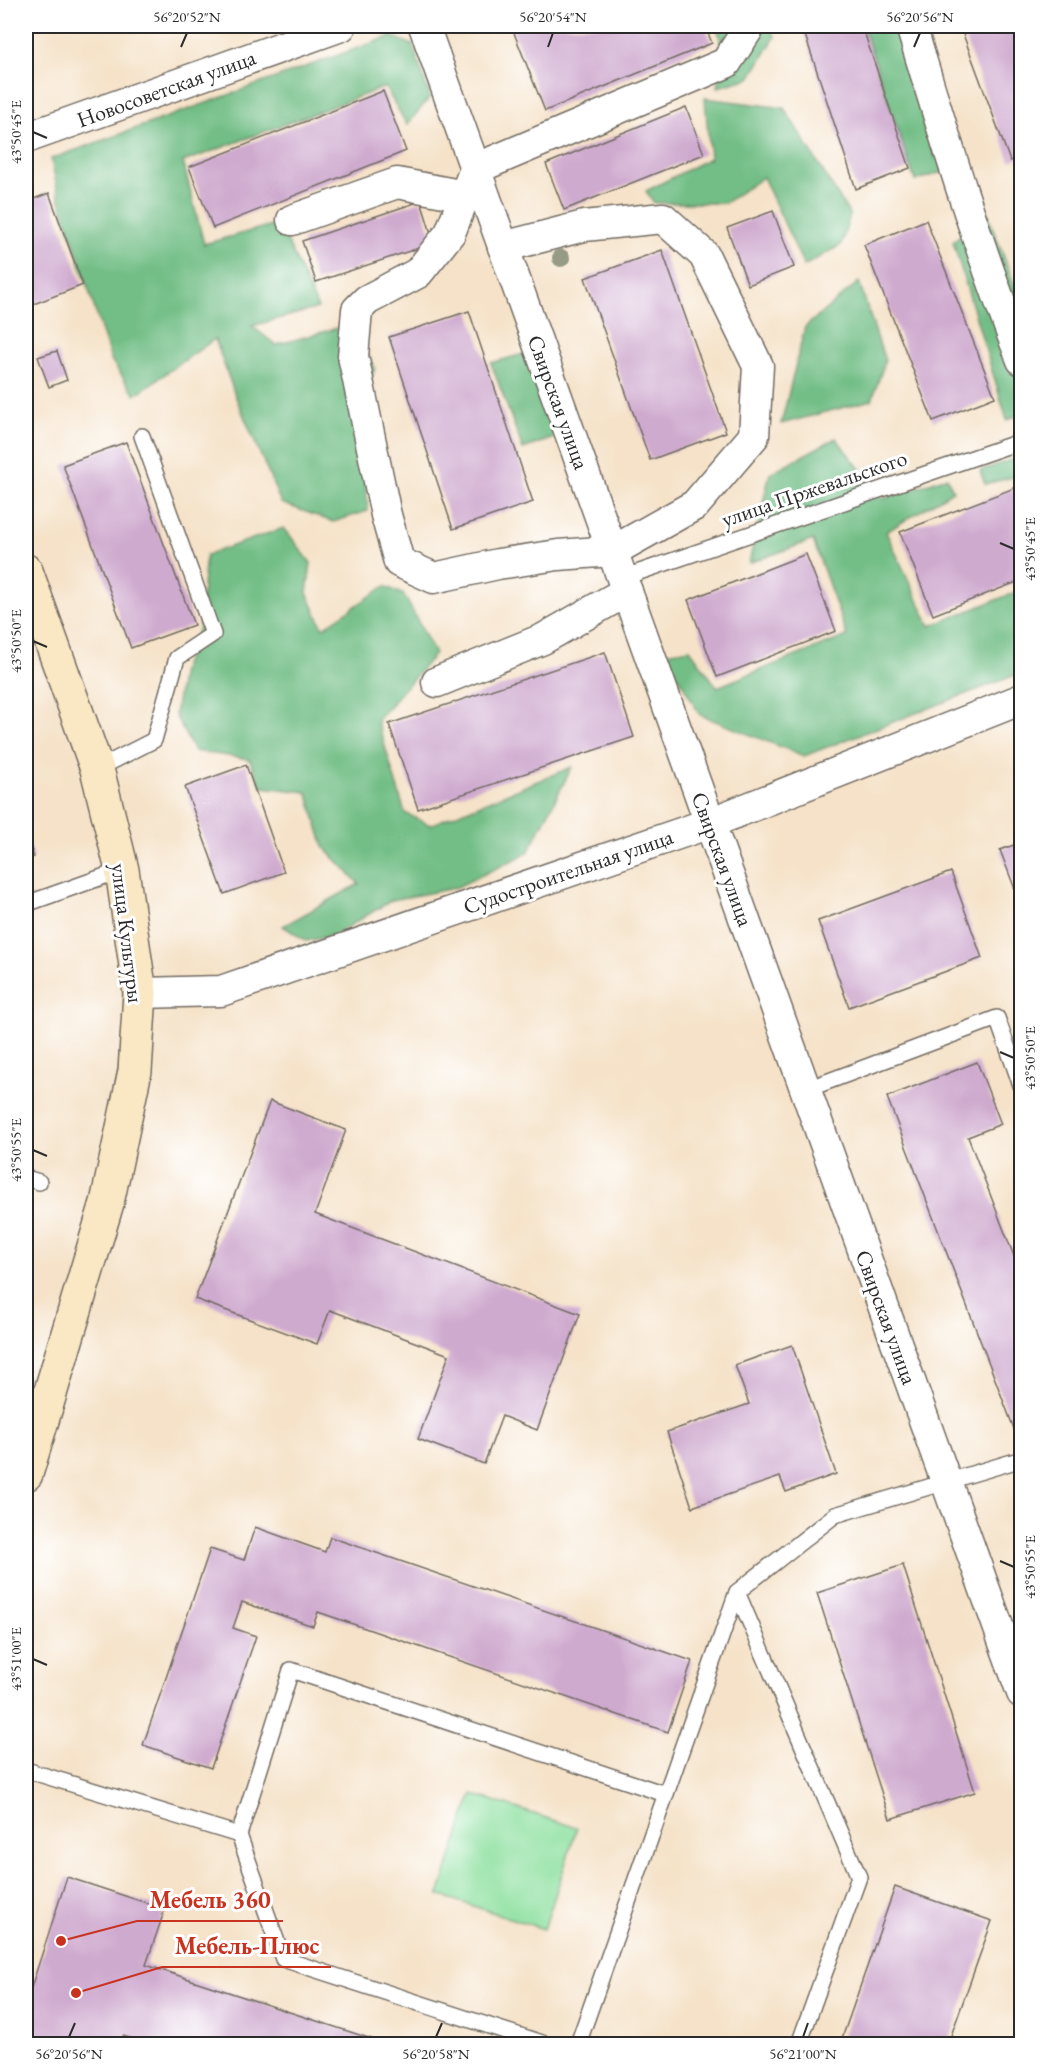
<svg xmlns="http://www.w3.org/2000/svg" width="1047" height="2070" font-family="'EB Garamond',serif">
  <style>
    .green { fill: #8ee0a0; stroke: #5c8666; stroke-width: 1.5 }
    .forest { fill: #72be86; stroke: #4e7458; stroke-width: 1.5 }
    .building { fill: #cfaacf }
    .lines { fill: none; stroke-linecap: round; stroke-linejoin: round }
    .lane-casing { stroke: #726b62; stroke-width: 18 }
    .street-casing { stroke: #726b62; stroke-width: 33 }
    .secondary-casing { stroke: #726b62; stroke-width: 36 }
    .lane { stroke: #fff; stroke-width: 15 }
    .street { stroke: #fff; stroke-width: 30 }
    .secondary { stroke: #fae7c3; stroke-width: 33 }
    .tree { fill: #969b85 }
    .ticks { fill: none; stroke: #2b2b2b; stroke-width: 2 }
    .labels { text-anchor: middle; stroke-width: 6; stroke-linejoin: round; paint-order: stroke }
    .street-label { font-size: 22px; fill: #2b2b2b; stroke: #fff }
    .leader { fill: none; stroke: #c8321e; stroke-width: 2 }
    .callout-dot { fill: #c8321e; stroke: #fff; stroke-width: 2 }
    .callout-label { font-size: 24px; text-anchor: middle; font-weight: bold; fill: #c8321e; stroke: #fff; stroke-width: 6; stroke-linejoin: round; paint-order: stroke }
    .neatline { fill: none; stroke: #2b2b2b; stroke-width: 2 }
    .ticks-label { font-size: 15px; text-anchor: middle; fill: #2b2b2b }
  </style>
  <rect width="100%" height="100%" fill="#fff"/>
  <filter id="ink" filterUnits="userSpaceOnUse"><feTurbulence type="fractalNoise" baseFrequency=".0167" numOctaves="2"/><feDisplacementMap in="SourceGraphic" scale="12" xChannelSelector="R" yChannelSelector="G"/><feConvolveMatrix kernelMatrix="1 2 1 2 8 2 1 2 1" color-interpolation-filters="sRGB"/></filter>
  <filter id="wash" filterUnits="userSpaceOnUse"><feTurbulence type="fractalNoise" baseFrequency=".008" numOctaves="4" result="noise"/><feDisplacementMap in="SourceGraphic" scale="24" xChannelSelector="R" yChannelSelector="G"/><feGaussianBlur stdDeviation="1.35" result="paint"/><feColorMatrix in="noise" values="0 0 0 0 0 0 0 0 0 0 0 0 0 0 0 0 0 1.4 0 .05"/><feComposite in="paint" operator="in"/></filter>
  <g filter="url(#wash)">
    <rect width="100%" height="100%" fill="#f5e2c8"/>
    <path class="green" d="M472,1794L577,1828L544,1929L439,1895Z"/>
    <g class="forest">
      <path d="M716,26H770L775,37L750,78L718,87L720,36Z"/>
      <path d="M863,26H926L945,171L915,181Z"/>
      <path d="M391,36L413,45L430,97L407,125L385,87L183,162L204,244L279,223L318,308L252,326L276,345L352,324L375,368L360,410L368,511L333,522L281,503L235,395L215,339L135,395L111,360L59,197L51,159Z"/>
      <path d="M705,98L784,108L850,215L841,245L804,266L763,177L725,203H654L646,191L710,158Z"/>
      <path d="M986,210L1021,302V414L1007,420L953,242Z"/>
      <path d="M859,282L885,361L872,400L781,424L805,327Z"/>
      <path d="M531,352L562,435L523,449L491,363Z"/>
      <path d="M836,438L883,499L947,477L953,491L886,532L930,626L1021,590V673L804,756L700,715L665,653L690,649L717,687L847,636L813,540L749,563L770,473Z"/>
      <path d="M1021,456V475L985,484L980,471Z"/>
      <path d="M284,528L311,563L307,593L323,628L385,586L404,595L435,654L377,720L405,813L430,825L572,767L528,853L455,888L392,900L333,936L306,941L283,926L359,884L324,847L307,792L262,787L249,759L194,751L175,715L182,670L199,628L206,555Z"/>
    </g>
    <g id="blocks">
      <g class="building">
        <path d="M519,26H705L712,43L545,111L512,28Z"/>
        <path d="M802,26H862L910,168L856,189Z"/>
        <path d="M960,26H1015L1022,44V157L1010,161Z"/>
        <path d="M383,91L406,151L213,228L189,167Z"/>
        <path d="M686,107L704,154L564,210L546,164Z"/>
        <path d="M49,193L83,285L26,307V202Z"/>
        <path d="M421,201L434,243L316,282L302,241Z"/>
        <path d="M773,211L794,267L748,285L727,228Z"/>
        <path d="M926,220L995,397L933,421L864,245Z"/>
        <path d="M662,250L726,432L650,460L585,278Z"/>
        <path d="M469,311L533,502L453,529L389,337Z"/>
        <path d="M57,351L67,380L49,387L38,357Z"/>
        <path d="M126,442L194,625L131,648L63,465Z"/>
        <path d="M1022,485V580L933,615L900,532Z"/>
        <path d="M806,554L836,631L717,677L688,600Z"/>
        <path d="M605,652L634,737L418,809L389,724Z"/>
        <path d="M246,765L284,872L224,894L185,787Z"/>
        <path d="M26,835L34,857L26,860Z"/>
        <path d="M1022,842V905H1021L1000,850Z"/>
        <path d="M951,872L982,958L849,1007L818,921Z"/>
        <path d="M977,1062L1001,1124L968,1137L1022,1277L1021,1447L887,1097Z"/>
        <path d="M270,1101L346,1130L315,1214L580,1314L537,1430L502,1416L484,1464L418,1439L449,1355L330,1310L317,1344L195,1299Z"/>
        <path d="M792,1345L836,1474L786,1492L780,1477L692,1507L667,1432L749,1404L735,1365Z"/>
        <path d="M255,1527L325,1552L330,1537L692,1661L668,1732L318,1612L313,1626L242,1602L233,1628L256,1636L211,1768L143,1745L210,1549L244,1560Z"/>
        <path d="M903,1565L975,1792L890,1819L817,1593Z"/>
        <path d="M67,1877L165,1909L146,1965L387,2044H150L123,2036L121,2044H26V2003Z"/>
        <path d="M895,1887L992,1921L948,2044H840Z"/>
      </g>
    </g>
  </g>
  <g filter="url(#ink)">
    <use href="#blocks" fill-opacity="0" stroke="#726b62" stroke-width="1.5"/>
    <g class="lines">
      <defs>
        <g id="lane">
          <path d="M622,578L1022,441"/>
          <path d="M97,769L154,740L177,658L213,634L142,436"/>
          <path d="M26,904L122,870"/>
          <path d="M805,1090L997,1018L1022,1088"/>
          <path d="M26,1178L39,1182"/>
          <path d="M737,1592L859,1877L799,2044"/>
          <path d="M26,1770L239,1835"/>
          <path d="M545,2044L283,1959L239,1835L291,1670L665,1794"/>
          <path d="M578,2044L737,1592L835,1515L1022,1459"/>
        </g>
        <g id="street">
          <path d="M424,26L1022,1693"/>
          <path d="M911,26C945,138 979,251 1022,360"/>
          <path d="M26,138L341,26"/>
          <path d="M292,220L397,183L465,196"/>
          <path d="M503,247L584,226L663,218L704,255L758,366L754,436L695,505L613,551L558,555L498,564L434,578L399,562L386,515L353,356L357,310L367,300L418,273L450,233L475,169L726,63L750,26"/>
          <path d="M437,682L543,639L627,591"/>
          <path d="M140,993L221,991L710,823L1022,699"/>
        </g>
        <path id="secondary" d="M26,571L97,769L122,870L140,993L135,1071L107,1203L26,1474"/>
      </defs>
      <use href="#lane" class="lane-casing"/>
      <use href="#street" class="street-casing"/>
      <use href="#secondary" class="secondary-casing"/>
      <use href="#lane" class="lane"/>
      <use href="#street" class="street"/>
      <use href="#secondary" class="secondary"/>
    </g>
    <circle class="tree" cx="561" cy="258" r="9"/>
  </g>
  <path class="ticks" d="M181,47L187,33M548,47L553,33M914,47L920,33M33,132L47,138M1000,543L1014,549M33,641L47,647M1000,1052L1014,1058M33,1150L47,1156M1000,1561L1014,1567M33,1659L47,1665M69,2037L75,2023M436,2037L442,2023M803,2037L808,2023"/>
  <g class="labels">
    <g class="street-label">
      <text transform="translate(166 88) rotate(-20)" y="8">Новосоветская улица</text>
      <text transform="translate(559 402) rotate(70)" y="8">Свирская улица</text>
      <text transform="translate(814 488) rotate(-19)" y="8">улица Пржевальского</text>
      <text transform="translate(723 859) rotate(70)" y="8">Свирская улица</text>
      <text transform="translate(568 871) rotate(-19)" y="8">Судостроительная улица</text>
      <text transform="translate(128 933) rotate(83)" y="8">улица Культуры</text>
      <text transform="translate(887 1317) rotate(70)" y="8">Свирская улица</text>
    </g>
  </g>
  <path class="leader" d="M61 1941L137 1921H283M76 1993L162 1967H331"/>
  <g class="callout-dot">
    <circle cx="61" cy="1941" r="6"/>
    <circle cx="76" cy="1993" r="6"/>
  </g>
  <g class="callout-label">
    <text x="210" y="1908">Мебель 360</text>
    <text x="247" y="1954">Мебель-Плюс</text>
  </g>
  <rect width="1047" height="2070" fill="none" stroke="#fff" stroke-width="66"/>
  <rect x="33" y="33" width="981" height="2004" class="neatline"/>
  <g class="ticks-label">
    <text x="187" y="22">56°20'52"N</text>
    <text x="553" y="22">56°20'54"N</text>
    <text x="920" y="22">56°20'56"N</text>
    <text transform="translate(16 132) rotate(-90)" y="5">43°50'45"E</text>
    <text transform="translate(1030 549) rotate(-90)" y="5">43°50'45"E</text>
    <text transform="translate(16 641) rotate(-90)" y="5">43°50'50"E</text>
    <text transform="translate(1030 1058) rotate(-90)" y="5">43°50'50"E</text>
    <text transform="translate(16 1150) rotate(-90)" y="5">43°50'55"E</text>
    <text transform="translate(1030 1567) rotate(-90)" y="5">43°50'55"E</text>
    <text transform="translate(16 1659) rotate(-90)" y="5">43°51'00"E</text>
    <text x="69" y="2059">56°20'56"N</text>
    <text x="436" y="2059">56°20'58"N</text>
    <text x="803" y="2059">56°21'00"N</text>
  </g>
</svg>
